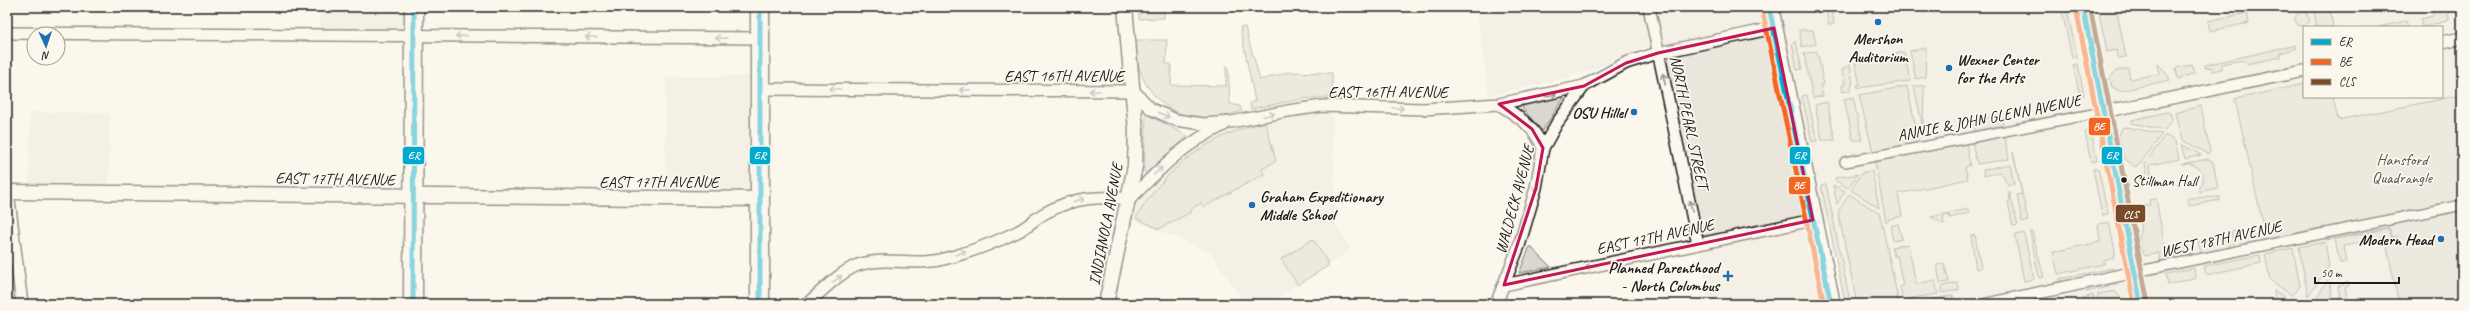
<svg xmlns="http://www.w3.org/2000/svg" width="2469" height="311" font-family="Caveat,sans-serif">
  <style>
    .built { fill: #eae6dc; fill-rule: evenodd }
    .green { fill: #dad7ce; stroke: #7b7a75 }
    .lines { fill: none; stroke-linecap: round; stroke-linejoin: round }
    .pedestrian-casing { stroke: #1c1c1c; stroke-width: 12 }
    .minor-casing { stroke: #1c1c1c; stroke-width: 14 }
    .tertiary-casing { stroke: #1c1c1c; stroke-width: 17 }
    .primary-casing { stroke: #1c1c1c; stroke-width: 21 }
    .pedestrian { stroke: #fbf7ec; stroke-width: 9 }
    .minor { stroke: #fbf7ec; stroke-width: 11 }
    .tertiary { stroke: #fbf7ec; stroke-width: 14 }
    .primary { stroke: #fbf7ec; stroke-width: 18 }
    .bus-1-casing { stroke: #fbf7ec; stroke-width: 8 }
    .bus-2-casing { stroke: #fbf7ec; stroke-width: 8 }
    .bus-3-casing { stroke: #fbf7ec; stroke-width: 8 }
    .bus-1 { stroke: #00a9ce; stroke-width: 5 }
    .bus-2 { stroke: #f26522; stroke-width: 5 }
    .bus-3 { stroke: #7a4b2a; stroke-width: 5 }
    .oneway { stroke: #97948e }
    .marked { fill: none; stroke: #c2185b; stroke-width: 3; stroke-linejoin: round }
    .poi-dot { fill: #1f6fb2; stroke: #fbf7ec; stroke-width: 1.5 }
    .bus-dot { fill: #1c1c1c; stroke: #fbf7ec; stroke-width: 1.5 }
    .labels { text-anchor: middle; stroke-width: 3.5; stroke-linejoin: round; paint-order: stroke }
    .bus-label { font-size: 15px; fill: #1c1c1c; stroke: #fbf7ec; text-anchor: start }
    .poi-label { font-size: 16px; font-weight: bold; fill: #1c1c1c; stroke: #fbf7ec; text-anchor: end }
    .street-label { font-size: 16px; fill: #1c1c1c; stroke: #fbf7ec }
    .park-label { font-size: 16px; fill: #555451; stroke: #fbf7ec }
    .line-badge { stroke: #fbf7ec; stroke-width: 1.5 }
    .badge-label { font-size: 11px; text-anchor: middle; font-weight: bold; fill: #fff }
  </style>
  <rect width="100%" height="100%" fill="#fbf7ec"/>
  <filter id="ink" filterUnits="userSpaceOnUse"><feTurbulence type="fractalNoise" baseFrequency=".025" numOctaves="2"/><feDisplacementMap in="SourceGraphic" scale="8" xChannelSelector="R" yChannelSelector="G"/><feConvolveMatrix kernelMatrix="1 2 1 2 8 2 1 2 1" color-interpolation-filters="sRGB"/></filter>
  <g filter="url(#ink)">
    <g class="built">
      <rect x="320" y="7" width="90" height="25"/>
      <path d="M1476,7H2462V304H1845L1827,217L1802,223L1819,304H1710L1658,53L1648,46L1605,65L1567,78L1489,96ZM2304,27H2442V97H2304Z"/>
      <path d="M666,76H764L763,202L665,203Z"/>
      <path d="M1332,109L1336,224L1351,250L1268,304H1245L1211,253L1125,216L1130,199L1173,156L1231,122Z"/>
      <path d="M30,112L110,113L109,187L29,185Z"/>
    </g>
    <g class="green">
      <rect x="975" y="7" width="34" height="2"/>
      <path d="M1139,7H1164V18L1139,19Z"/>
      <path d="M1825,7H1831L1834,24L1829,25Z"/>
      <path d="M2073,7H2076L2094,93L2091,94Z"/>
      <path d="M2098,7H2116L2126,57L2118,58L2116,50L2107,52Z"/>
      <path d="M2329,7L2333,27H2316L2314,8Z"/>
      <path d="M2432,7H2448L2449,19L2443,22L2422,27L2421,19L2433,16Z"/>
      <path d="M2067,10L2077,57L2072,58L2062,11Z"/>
      <circle cx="2302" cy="19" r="7"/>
      <path d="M2247,13L2249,23L2210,31L2208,21Z"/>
      <path d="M2406,21L2408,27H2378Z"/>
      <path d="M1240,27H1245L1260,80L1288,72L1332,73V97L1302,99L1251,109L1250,103L1255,101Z"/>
      <path d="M1799,30H1813L1816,44L1802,47Z"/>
      <path d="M1137,40H1167L1166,64H1171V85L1226,86V66L1228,67L1230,104L1240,106L1242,111C1230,114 1218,119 1206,119C1164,118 1132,82 1137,40Z"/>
      <path d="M1796,42L1802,69L1797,70L1792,43Z"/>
      <path d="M2296,45L2297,48L2280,53L2281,57L2246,64L2244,60L2222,64V69L2213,71L2211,67L2205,68V65Z"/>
      <path d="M1926,48L1925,77L1916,79L1910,51Z"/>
      <path d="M1817,51L1824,85H1820L1823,96L1813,98L1804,54Z"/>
      <path d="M1904,52L1910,81L1858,88L1857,85H1860L1855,63Z"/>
      <path d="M1850,64L1853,85H1851V90L1843,92L1842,85H1845L1842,70Z"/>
      <path d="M2078,64L2084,95L2080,96L2073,65Z"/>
      <path d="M2158,64L2165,71L2170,80L2120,91L2112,87L2110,78L2116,71L2128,68L2130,79L2159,74Z"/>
      <path d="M2192,65L2194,73L2178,79L2176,68Z"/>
      <path d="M2304,84V97H2333L2338,120L2462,95V304H2399L2385,238L2344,246L2347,262L2340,263L2335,239L2389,229L2391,238L2398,237H2391L2389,228L2327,240L2324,227L2263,240L2262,234L2269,233L2268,224L2263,225L2235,99Z"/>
      <path d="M1907,86L1919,142L1873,152L1859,95Z"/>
      <path d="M1914,86H1924L1923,129Z"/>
      <path d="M1807,95L1817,141L1812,142L1802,96Z"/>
      <path d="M1559,96L1564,98L1542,131L1522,108L1524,105Z"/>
      <path d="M1853,97L1862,140H1853L1844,99Z"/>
      <path d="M1827,102L1835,140H1822L1815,105Z"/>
      <path d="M2201,106L2210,151L2208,154L2182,140L2175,113Z"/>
      <path d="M2167,112L2170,113L2172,119L2165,130L2131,123L2132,120Z"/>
      <path d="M1146,114L1188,136L1147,174L1144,172Z"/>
      <path d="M2001,115L2003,125L1975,131L1973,121Z"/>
      <path d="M1265,122L1276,161L1262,169L1264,174L1204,207L1201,203L1190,210L1191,212L1159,229L1136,218C1165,168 1209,135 1265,122Z"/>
      <path d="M2127,127L2162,134L2139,165L2135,167L2124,158L2119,135L2122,128Z"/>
      <path d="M2091,130L2097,161L2091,162L2085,132Z"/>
      <path d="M2165,135L2175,141L2179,159L2150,165L2151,175L2147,176L2145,164Z"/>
      <path d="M2004,136L2009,159L1977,164L1972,142Z"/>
      <path d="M1966,143L1970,165L1965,167L1968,179L1898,194L1902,216L1889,219L1886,222L1875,162Z"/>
      <path d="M2181,144L2201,155L2185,159Z"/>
      <path d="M2013,152L2028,221L2022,222L2017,195L2022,194Z"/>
      <path d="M2106,157L2114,197L2111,198L2103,158Z"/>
      <path d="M2208,159L2213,162L2218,188L2198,192C2199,189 2202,185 2203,181C2205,168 2193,162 2181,164Z"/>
      <path d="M2010,164L2014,184L2008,185L2001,172L1984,176L1983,170Z"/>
      <path d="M2098,168L2108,214L2102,215L2093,169Z"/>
      <path d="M1872,171L1879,208L1851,190L1863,172Z"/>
      <path d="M1858,174L1848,188L1835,180V178Z"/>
      <path d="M1826,184L1850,302L1845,303L1821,185Z"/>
      <path d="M1833,185L1845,191L1837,204Z"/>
      <path d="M2009,191L2018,225L2013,226L2008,202L2010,201Z"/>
      <path d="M1849,194L1880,214L1899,304H1857L1838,212Z"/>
      <path d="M2220,197V200L2189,206L2188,198Z"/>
      <path d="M2156,199L2165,249L2188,245L2190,255L2160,261L2159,253L2145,256C2134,239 2143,223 2143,206L2150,204L2149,200Z"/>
      <path d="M1968,209L1969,213L1950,218L1949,215L1943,217L1944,224L1931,217Z"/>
      <path d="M2114,213H2117L2125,253H2122Z"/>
      <path d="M2109,222L2115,251L2113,258L2104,261V264L2058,274L2053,252L2100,242L2098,224Z"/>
      <path d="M1898,224L1902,239L1893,241L1890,226Z"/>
      <path d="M2240,230L2242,239L2258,235L2260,241L2234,246L2231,232Z"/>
      <path d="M2030,232H2032L2044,277L2039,278Z"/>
      <path d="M2024,233L2034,279L2024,281L2015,235Z"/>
      <path d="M1975,235L1981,268L1976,269L1971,236Z"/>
      <path d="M2228,236L2230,247L2201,253L2198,242Z"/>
      <path d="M1313,239L1329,265L1298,285L1281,259Z"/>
      <path d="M2325,242L2329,266L2308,296L2299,247Z"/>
      <path d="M1908,244L1916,284L1935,280L1938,294L1912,298V300L1903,301L1900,287L1903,286L1897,256H1894L1892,247Z"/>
      <path d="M1530,246L1551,267L1519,273Z"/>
      <path d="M2293,248L2300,286L2293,296L2270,280L2265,254Z"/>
      <path d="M2260,255L2261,263L2206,275L2204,266Z"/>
      <path d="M7,259L12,304H7Z"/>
      <path d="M1944,263L1949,282L1940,283L1937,265Z"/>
      <path d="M2113,268L2115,271L2111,272L2063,282L2059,279Z"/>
      <path d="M2194,268L2196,277L2168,285L2166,274Z"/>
      <path d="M2327,281L2330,283L2332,295L2329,300H2318V296Z"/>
      <path d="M2348,282L2349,286L2345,287L2348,304H2341L2338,286Z"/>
      <path d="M1958,283L1959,290L1942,293V286Z"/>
      <path d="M2118,283V285L2086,292L2089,289Z"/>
      <path d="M2274,290L2291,302L2290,304H2276Z"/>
      <path d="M2115,291L2120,297L2114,304H2098V294Z"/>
      <path d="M1953,295L1954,298L1924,304H1912Z"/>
      <path d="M2093,295L2095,304H2084L2083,298Z"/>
    </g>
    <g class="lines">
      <defs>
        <g id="pedestrian">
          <path d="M1845,162L2103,112"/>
          <path d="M2135,272L2462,205"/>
        </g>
        <g id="minor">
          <path d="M1649,7L1698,244"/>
          <path d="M2083,7L2141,304"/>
          <path d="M7,33L760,38"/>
          <path d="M2442,42L2462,38"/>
          <path d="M760,89L1134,91L1151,109L1176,120L1203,124L1231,122L1288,111L1322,106L1423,109L1499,104L1584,86L1626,63L1658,53L1774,28"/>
          <path d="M1499,104C1518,116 1534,126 1543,148"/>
          <path d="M2103,112L2304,71"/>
          <path d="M8,192L22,304"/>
          <path d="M1504,285L1813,220"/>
          <path d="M807,304C822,291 840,272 858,265C885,256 913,266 940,260C965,254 994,243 1017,232C1028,227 1036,217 1047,212C1074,197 1100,196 1130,199C1162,167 1182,145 1224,125"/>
          <path d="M1496,304L1519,246L1536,188L1543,148L1557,123L1584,86"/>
          <path d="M1987,304L2135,272"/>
        </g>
        <g id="tertiary">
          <path d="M7,192L760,199"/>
          <path d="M1106,304L1135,166L1136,130L1125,7"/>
        </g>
        <g id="primary">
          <path d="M760,7V304"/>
          <path d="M1769,7L1831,304"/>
          <path d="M413,304L414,7"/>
        </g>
      </defs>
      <use href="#pedestrian" class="pedestrian-casing"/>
      <use href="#minor" class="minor-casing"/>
      <use href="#tertiary" class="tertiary-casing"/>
      <use href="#primary" class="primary-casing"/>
      <use href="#pedestrian" class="pedestrian"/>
      <use href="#minor" class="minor"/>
      <use href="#tertiary" class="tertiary"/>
      <use href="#primary" class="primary"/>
      <defs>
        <g id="bus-1">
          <path d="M760,7V304"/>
          <path d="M1769,7L1831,304"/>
          <path d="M2083,7L2141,304"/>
          <path d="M413,304L414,7"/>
        </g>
        <g id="bus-2">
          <path d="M1762,8L1824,304"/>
          <path d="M2076,8L2134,304"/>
        </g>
        <path id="bus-3" d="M2090,7L2148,303"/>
      </defs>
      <use href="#bus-1" class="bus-1-casing"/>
      <use href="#bus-2" class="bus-2-casing"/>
      <use href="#bus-3" class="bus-3-casing"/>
      <use href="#bus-1" class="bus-1"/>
      <use href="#bus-2" class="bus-2"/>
      <use href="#bus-3" class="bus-3"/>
    </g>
    <defs><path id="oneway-shaft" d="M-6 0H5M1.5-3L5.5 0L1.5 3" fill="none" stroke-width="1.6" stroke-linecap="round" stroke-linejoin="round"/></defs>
    <g class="oneway">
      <use href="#oneway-shaft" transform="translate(461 36) rotate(-179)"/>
      <use href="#oneway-shaft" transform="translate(591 37) rotate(-180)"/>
      <use href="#oneway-shaft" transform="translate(721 38) rotate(-180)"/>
      <use href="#oneway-shaft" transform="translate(1664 79) rotate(-102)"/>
      <use href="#oneway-shaft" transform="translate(835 89) rotate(-180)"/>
      <use href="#oneway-shaft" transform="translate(965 90) rotate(-180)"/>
      <use href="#oneway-shaft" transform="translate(1095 91) rotate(-180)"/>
      <use href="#oneway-shaft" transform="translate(1551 95) rotate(-14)"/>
      <use href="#oneway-shaft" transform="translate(1398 108) rotate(3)"/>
      <use href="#oneway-shaft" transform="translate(1164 115) rotate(24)"/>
      <use href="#oneway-shaft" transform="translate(1269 115) rotate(-12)"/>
      <use href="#oneway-shaft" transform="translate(1158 171) rotate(-44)"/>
      <use href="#oneway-shaft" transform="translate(1536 186) rotate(102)"/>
      <use href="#oneway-shaft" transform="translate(1079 200) rotate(-15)"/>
      <use href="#oneway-shaft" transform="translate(1691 206) rotate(-101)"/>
      <use href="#oneway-shaft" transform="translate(961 253) rotate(-19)"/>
      <use href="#oneway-shaft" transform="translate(1591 267) rotate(168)"/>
      <use href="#oneway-shaft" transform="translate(837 279) rotate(-36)"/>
    </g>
  </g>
  <path d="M0 0H2469V311H0ZM1774,28L1813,220L1504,285L1536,188L1543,148L1532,129L1499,104L1584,86L1626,63L1658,53Z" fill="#fbf7ec" fill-opacity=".55" fill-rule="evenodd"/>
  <path class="marked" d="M1774,28L1813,220L1504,285L1536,188L1543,148L1532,129L1499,104L1584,86L1626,63L1658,53Z"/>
  <g class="poi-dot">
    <circle cx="1878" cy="22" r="4"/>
    <circle cx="1949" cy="68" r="4"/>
    <circle cx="1634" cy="112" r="4"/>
    <circle cx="1252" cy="205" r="4"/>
    <circle cx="2441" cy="239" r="4"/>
    <path d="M1726 270h4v4h4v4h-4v4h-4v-4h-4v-4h4z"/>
  </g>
  <circle class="bus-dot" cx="2124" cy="180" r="3.5"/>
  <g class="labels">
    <g class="bus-label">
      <text x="2132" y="186">Stillman Hall</text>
    </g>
    <g class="poi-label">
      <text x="1878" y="44" text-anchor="middle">Mershon<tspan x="1878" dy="18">Auditorium</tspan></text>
      <text x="1957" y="65" text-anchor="start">Wexner Center<tspan x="1957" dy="18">for the Arts</tspan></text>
      <text x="1626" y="118">OSU Hillel</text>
      <text x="1260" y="202" text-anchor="start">Graham Expeditionary<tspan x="1260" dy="18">Middle School</tspan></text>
      <text x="2433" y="245">Modern Head</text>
      <text x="1719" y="273">Planned Parenthood<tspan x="1719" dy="18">- North Columbus</tspan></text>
    </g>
    <g class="street-label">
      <text x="1064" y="81">EAST 16TH AVENUE</text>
      <text x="1388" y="97">EAST 16TH AVENUE</text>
      <text transform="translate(1989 117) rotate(-11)" y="6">ANNIE &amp; JOHN GLENN AVENUE</text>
      <text transform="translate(1690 122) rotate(78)" y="6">NORTH PEARL STREET</text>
      <text transform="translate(335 178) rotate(1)" y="6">EAST 17TH AVENUE</text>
      <text x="659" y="187">EAST 17TH AVENUE</text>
      <text transform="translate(1514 199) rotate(-75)" y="6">WALDECK AVENUE</text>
      <text transform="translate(1105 224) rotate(-79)" y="6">INDIANOLA AVENUE</text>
      <text transform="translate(1655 236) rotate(-12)" y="6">EAST 17TH AVENUE</text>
      <text transform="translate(2221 238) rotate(-12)" y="6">WEST 18TH AVENUE</text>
    </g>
    <g class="park-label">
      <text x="2402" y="165">Hansford<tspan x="2402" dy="18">Quadrangle</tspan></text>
    </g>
  </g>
  <g class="line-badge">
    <rect x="2088" y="117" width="23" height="19" rx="4" fill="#f26522"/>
    <rect x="402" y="146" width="23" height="19" rx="4" fill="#00a9ce"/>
    <rect x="749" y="146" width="22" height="19" rx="4" fill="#00a9ce"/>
    <rect x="1789" y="146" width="22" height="19" rx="4" fill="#00a9ce"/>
    <rect x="2101" y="146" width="22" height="19" rx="4" fill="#00a9ce"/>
    <rect x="1788" y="176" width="23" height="19" rx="4" fill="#f26522"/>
    <rect x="2115" y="204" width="31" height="19" rx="4" fill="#7a4b2a"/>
  </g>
  <g class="badge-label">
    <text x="2099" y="130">BE</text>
    <text x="414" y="159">ER</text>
    <text x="760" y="159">ER</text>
    <text x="1800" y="159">ER</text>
    <text x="2112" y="159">ER</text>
    <text x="1799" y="189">BE</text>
    <text x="2131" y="218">CLS</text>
  </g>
  <rect width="2469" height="311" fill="none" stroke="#fbf7ec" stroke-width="24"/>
  <rect x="12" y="12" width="2445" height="287" fill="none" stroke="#1c1c1c" stroke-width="1.5" filter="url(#ink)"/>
  <rect x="2303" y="26" width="140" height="72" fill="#fbf7ec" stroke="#a29f99"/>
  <rect x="2311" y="39" width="20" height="6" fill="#00a9ce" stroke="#a29f99"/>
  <text x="2339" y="46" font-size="12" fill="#1c1c1c">ER</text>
  <rect x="2311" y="59" width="20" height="6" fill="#f26522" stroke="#a29f99"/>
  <text x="2339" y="66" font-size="12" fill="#1c1c1c">BE</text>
  <rect x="2311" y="79" width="20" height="6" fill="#7a4b2a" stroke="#a29f99"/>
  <text x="2339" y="86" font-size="12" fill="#1c1c1c">CLS</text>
  <g transform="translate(46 46) rotate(177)"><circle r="19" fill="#fbf7ec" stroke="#a29f99"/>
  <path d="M0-3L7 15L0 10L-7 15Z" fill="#1f6fb2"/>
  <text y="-6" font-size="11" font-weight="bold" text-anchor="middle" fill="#1c1c1c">N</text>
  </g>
  <path d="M2315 277v6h84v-6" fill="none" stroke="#1c1c1c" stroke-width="2"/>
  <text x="2321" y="277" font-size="12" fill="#1c1c1c" stroke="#fbf7ec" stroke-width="3" paint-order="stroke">50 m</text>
</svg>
